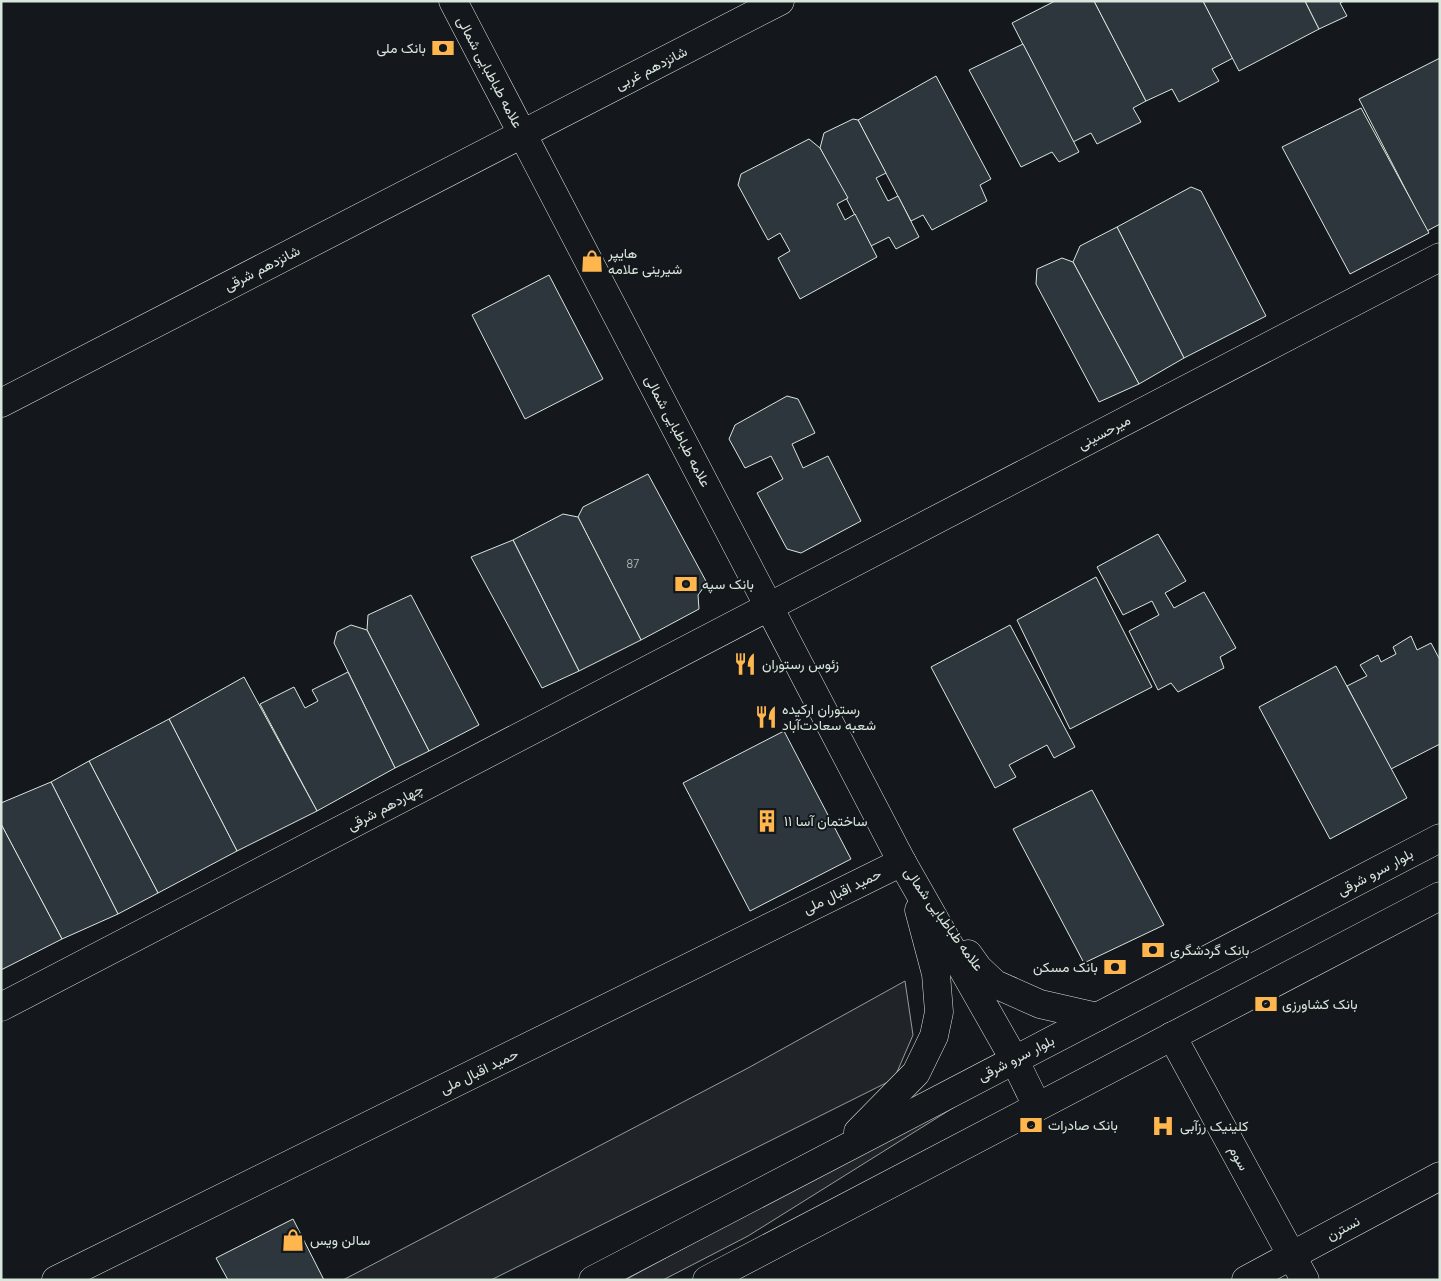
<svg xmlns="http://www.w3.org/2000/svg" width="1441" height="1281" font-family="'Nunito Sans',Vazirmatn,sans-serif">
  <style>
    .green { fill: #202428; stroke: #939e99 }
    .building { fill: #2c363c; stroke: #d8e6dc }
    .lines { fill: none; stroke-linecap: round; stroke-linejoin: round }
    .street-casing { stroke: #d8e6dc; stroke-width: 29 }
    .secondary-casing { stroke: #d8e6dc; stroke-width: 29 }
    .street { stroke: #14181c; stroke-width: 28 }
    .secondary { stroke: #14181c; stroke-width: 28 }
    .labels { text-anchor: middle; stroke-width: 4; stroke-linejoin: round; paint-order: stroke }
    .number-label { font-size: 11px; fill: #adbab4 }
    .poi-label { font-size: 14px; fill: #d8e6dc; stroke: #14181c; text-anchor: start }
    .street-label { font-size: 14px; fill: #d8e6dc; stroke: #14181c }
  </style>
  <rect width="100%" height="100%" fill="#14181c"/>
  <g class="green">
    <path d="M905,981L913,1035L894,1079L491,1280H343L748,1068Z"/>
    <path d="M956,1106L748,1236L663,1280H625L852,1157Z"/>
  </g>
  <g class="building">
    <path d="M1055,1H1094L1146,101L1133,108L1141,122L1097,144L1091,133L1073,142L1012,23Z"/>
    <path d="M1094,1H1203L1233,58L1212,69L1219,81L1179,102L1172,89L1146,101Z"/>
    <path d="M1203,1H1305L1319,29L1239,71Z"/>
    <path d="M1305,1H1344L1340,3L1347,16L1319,29Z"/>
    <path d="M1023,44L1079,152L1059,162L1052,152L1021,167L969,70Z"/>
    <path d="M1440,58V224L1427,231L1359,99Z"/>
    <path d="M936,76L991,179L980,185L987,201L932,230L923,215L911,221L858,120Z"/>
    <path d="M1361,108L1429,233L1350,274L1282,147Z"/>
    <path d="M853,119L858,120L886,173L876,178L888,201L898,196L919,237L896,249L889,237L871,246L820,148L824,133Z"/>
    <path d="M809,139L820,148L848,198L837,204L845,220L855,214L877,257L800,299L778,258L790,251L780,233L768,240L738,185L741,174Z"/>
    <path d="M1191,187L1201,191L1266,316L1184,358L1117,227Z"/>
    <path d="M1117,227L1184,358L1139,384L1073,262L1080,246Z"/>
    <path d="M1062,258L1073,262L1139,384L1099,402L1036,284L1037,269Z"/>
    <path d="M549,275L603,379L525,419L472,315Z"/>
    <path d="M787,396L798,399L815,433L792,444L803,468L828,456L861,521L801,553L787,549L757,493L783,479L771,456L745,468L729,439L735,425Z"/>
    <path d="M648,474L707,583L698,595L699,609L641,640L578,517L583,507Z"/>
    <path d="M563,514L578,517L641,640L579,671L513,540Z"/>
    <path d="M1158,534L1186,581L1165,593L1174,608L1204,592L1236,648L1220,657L1224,668L1178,692L1171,683L1158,690L1129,631L1159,615L1152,601L1123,615L1097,567Z"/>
    <path d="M513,540L579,671L542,688L471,557Z"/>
    <path d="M1096,577L1152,687L1070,729L1017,620Z"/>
    <path d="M411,595L479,725L429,751L367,630L368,615Z"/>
    <path d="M351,625L367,630L429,751L395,768L334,643L337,632Z"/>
    <path d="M1010,625L1075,747L1054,758L1047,745L1009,765L1016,777L995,788L931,667Z"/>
    <path d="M1411,636L1417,650L1431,643L1440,660V744L1391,769L1347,686L1367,676L1360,665L1378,655L1381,662L1396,654L1393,647Z"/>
    <path d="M1336,666L1407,798L1330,839L1259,707Z"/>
    <path d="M348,672L395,768L317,811L260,704L294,687L305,708L318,701L312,690Z"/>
    <path d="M244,677L317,811L237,851L169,719Z"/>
    <path d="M169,719L237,851L158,893L89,761Z"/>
    <path d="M784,731L851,859L750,911L683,783Z"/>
    <path d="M89,761L158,893L118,914L51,782Z"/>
    <path d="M51,782L118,914L62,939L1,824V803Z"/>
    <path d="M1092,790L1164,925L1084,963L1013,829Z"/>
    <path d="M1,824L62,939L1,970Z"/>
    <path d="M293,1219L324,1280H228L216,1258Z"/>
  </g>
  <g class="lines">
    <defs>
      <g id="street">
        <path d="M1,403L780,1"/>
        <path d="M1,1007L1440,257"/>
        <path d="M56,1280L902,862"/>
        <path d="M1246,1280L1440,1176"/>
      </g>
      <g id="secondary">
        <path d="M453,1L902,862L1014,1059L1037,1106"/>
        <path d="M968,954L978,968L995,984L1040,1004L1097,1017"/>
        <path d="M1172,1036L1305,1280"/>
        <path d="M858,1132L916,1073L934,1036L939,1012L936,974L919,910"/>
        <path d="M593,1280L1440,838"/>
        <path d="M707,1280L1440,896"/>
      </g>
    </defs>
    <use href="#street" class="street-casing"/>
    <use href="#secondary" class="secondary-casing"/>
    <use href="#street" class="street"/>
    <use href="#secondary" class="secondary"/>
  </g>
  <defs>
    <symbol id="bank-bare" viewBox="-9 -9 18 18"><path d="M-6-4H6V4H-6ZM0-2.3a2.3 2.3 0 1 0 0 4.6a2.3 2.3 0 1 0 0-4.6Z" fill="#ffb74d" stroke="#14181c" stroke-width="2.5" paint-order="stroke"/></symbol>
    <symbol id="shop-bare" viewBox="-9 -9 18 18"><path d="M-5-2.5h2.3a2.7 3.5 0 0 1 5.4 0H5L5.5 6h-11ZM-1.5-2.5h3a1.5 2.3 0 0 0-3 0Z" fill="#ffb74d" stroke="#14181c" stroke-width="2.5" paint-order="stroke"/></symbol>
    <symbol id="restaurant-bare" viewBox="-9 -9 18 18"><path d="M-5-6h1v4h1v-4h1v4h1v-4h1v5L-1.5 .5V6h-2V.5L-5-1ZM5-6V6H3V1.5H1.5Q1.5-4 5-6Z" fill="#ffb74d" stroke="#14181c" stroke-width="2.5" paint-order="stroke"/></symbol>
    <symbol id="building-bare" viewBox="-9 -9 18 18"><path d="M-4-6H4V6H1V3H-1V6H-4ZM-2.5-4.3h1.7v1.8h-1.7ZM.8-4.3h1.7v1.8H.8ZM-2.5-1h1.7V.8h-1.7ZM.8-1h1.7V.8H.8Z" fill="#ffb74d" stroke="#14181c" stroke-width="2.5" paint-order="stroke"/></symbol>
    <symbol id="hospital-bare" viewBox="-9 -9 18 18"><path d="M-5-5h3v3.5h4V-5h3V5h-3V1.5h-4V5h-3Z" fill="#ffb74d" stroke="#14181c" stroke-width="2.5" paint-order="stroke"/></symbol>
  </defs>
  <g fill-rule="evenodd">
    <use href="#bank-bare" x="427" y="32" width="32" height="32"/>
    <use href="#shop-bare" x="576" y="245" width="32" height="32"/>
    <use href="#bank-bare" x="670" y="568" width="32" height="32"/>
    <use href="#restaurant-bare" x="729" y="648" width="32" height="32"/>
    <use href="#restaurant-bare" x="750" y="701" width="32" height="32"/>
    <use href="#building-bare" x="751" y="805" width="32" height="32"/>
    <use href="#bank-bare" x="1137" y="934" width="32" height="32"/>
    <use href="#bank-bare" x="1099" y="951" width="32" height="32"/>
    <use href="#bank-bare" x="1250" y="988" width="32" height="32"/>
    <use href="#bank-bare" x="1015" y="1109" width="32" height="32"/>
    <use href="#hospital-bare" x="1147" y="1110" width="32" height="32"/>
    <use href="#shop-bare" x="277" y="1224" width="32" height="32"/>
  </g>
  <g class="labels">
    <g class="number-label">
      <text x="633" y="568">87</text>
    </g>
    <g class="poi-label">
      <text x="426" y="53" text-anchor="end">بانک ملی</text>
      <text x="608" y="258">هایپر<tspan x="608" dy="16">شیرینی علامه</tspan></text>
      <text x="702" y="589">بانک سپه</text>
      <text x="762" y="669">زئوس رستوران</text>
      <text x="782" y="714">رستوران ارکیده<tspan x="782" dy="16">شعبه سعادت‌آباد</tspan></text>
      <text x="784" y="826">ساختمان آسا ۱۱</text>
      <text x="1170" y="955">بانک گردشگری</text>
      <text x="1098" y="972" text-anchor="end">بانک مسکن</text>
      <text x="1282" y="1009">بانک کشاورزی</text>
      <text x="1048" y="1130">بانک صادرات</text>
      <text x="1180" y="1131">کلینیک رزآبی</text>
      <text x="310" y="1245">سالن ویس</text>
    </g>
    <g class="street-label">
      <text transform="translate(651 68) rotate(-27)" y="5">شانزدهم غربی</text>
      <text transform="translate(490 72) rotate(62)" y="5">علامه طباطبایی شمالی</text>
      <text transform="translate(262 268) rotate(-27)" y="5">شانزدهم شرقی</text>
      <text transform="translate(678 431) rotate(62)" y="5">علامه طباطبایی شمالی</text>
      <text transform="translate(1104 432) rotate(-28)" y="5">میرحسینی</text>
      <text transform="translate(385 807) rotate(-28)" y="5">چهاردهم شرقی</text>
      <text transform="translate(1375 872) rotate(-28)" y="5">بلوار سرو شرقی</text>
      <text transform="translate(842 891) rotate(-26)" y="5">حمید اقبال ملی</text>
      <text transform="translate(944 919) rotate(54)" y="5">علامه طباطبایی شمالی</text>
      <text transform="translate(1016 1058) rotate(-27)" y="5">بلوار سرو شرقی</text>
      <text transform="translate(479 1071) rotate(-26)" y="5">حمید اقبال ملی</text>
      <text transform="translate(1239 1158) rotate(61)" y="5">سوم</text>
      <text transform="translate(1343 1228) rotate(-28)" y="5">نسترن</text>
    </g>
  </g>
  <rect width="1441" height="1281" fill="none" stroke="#d8e6dc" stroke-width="5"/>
</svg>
